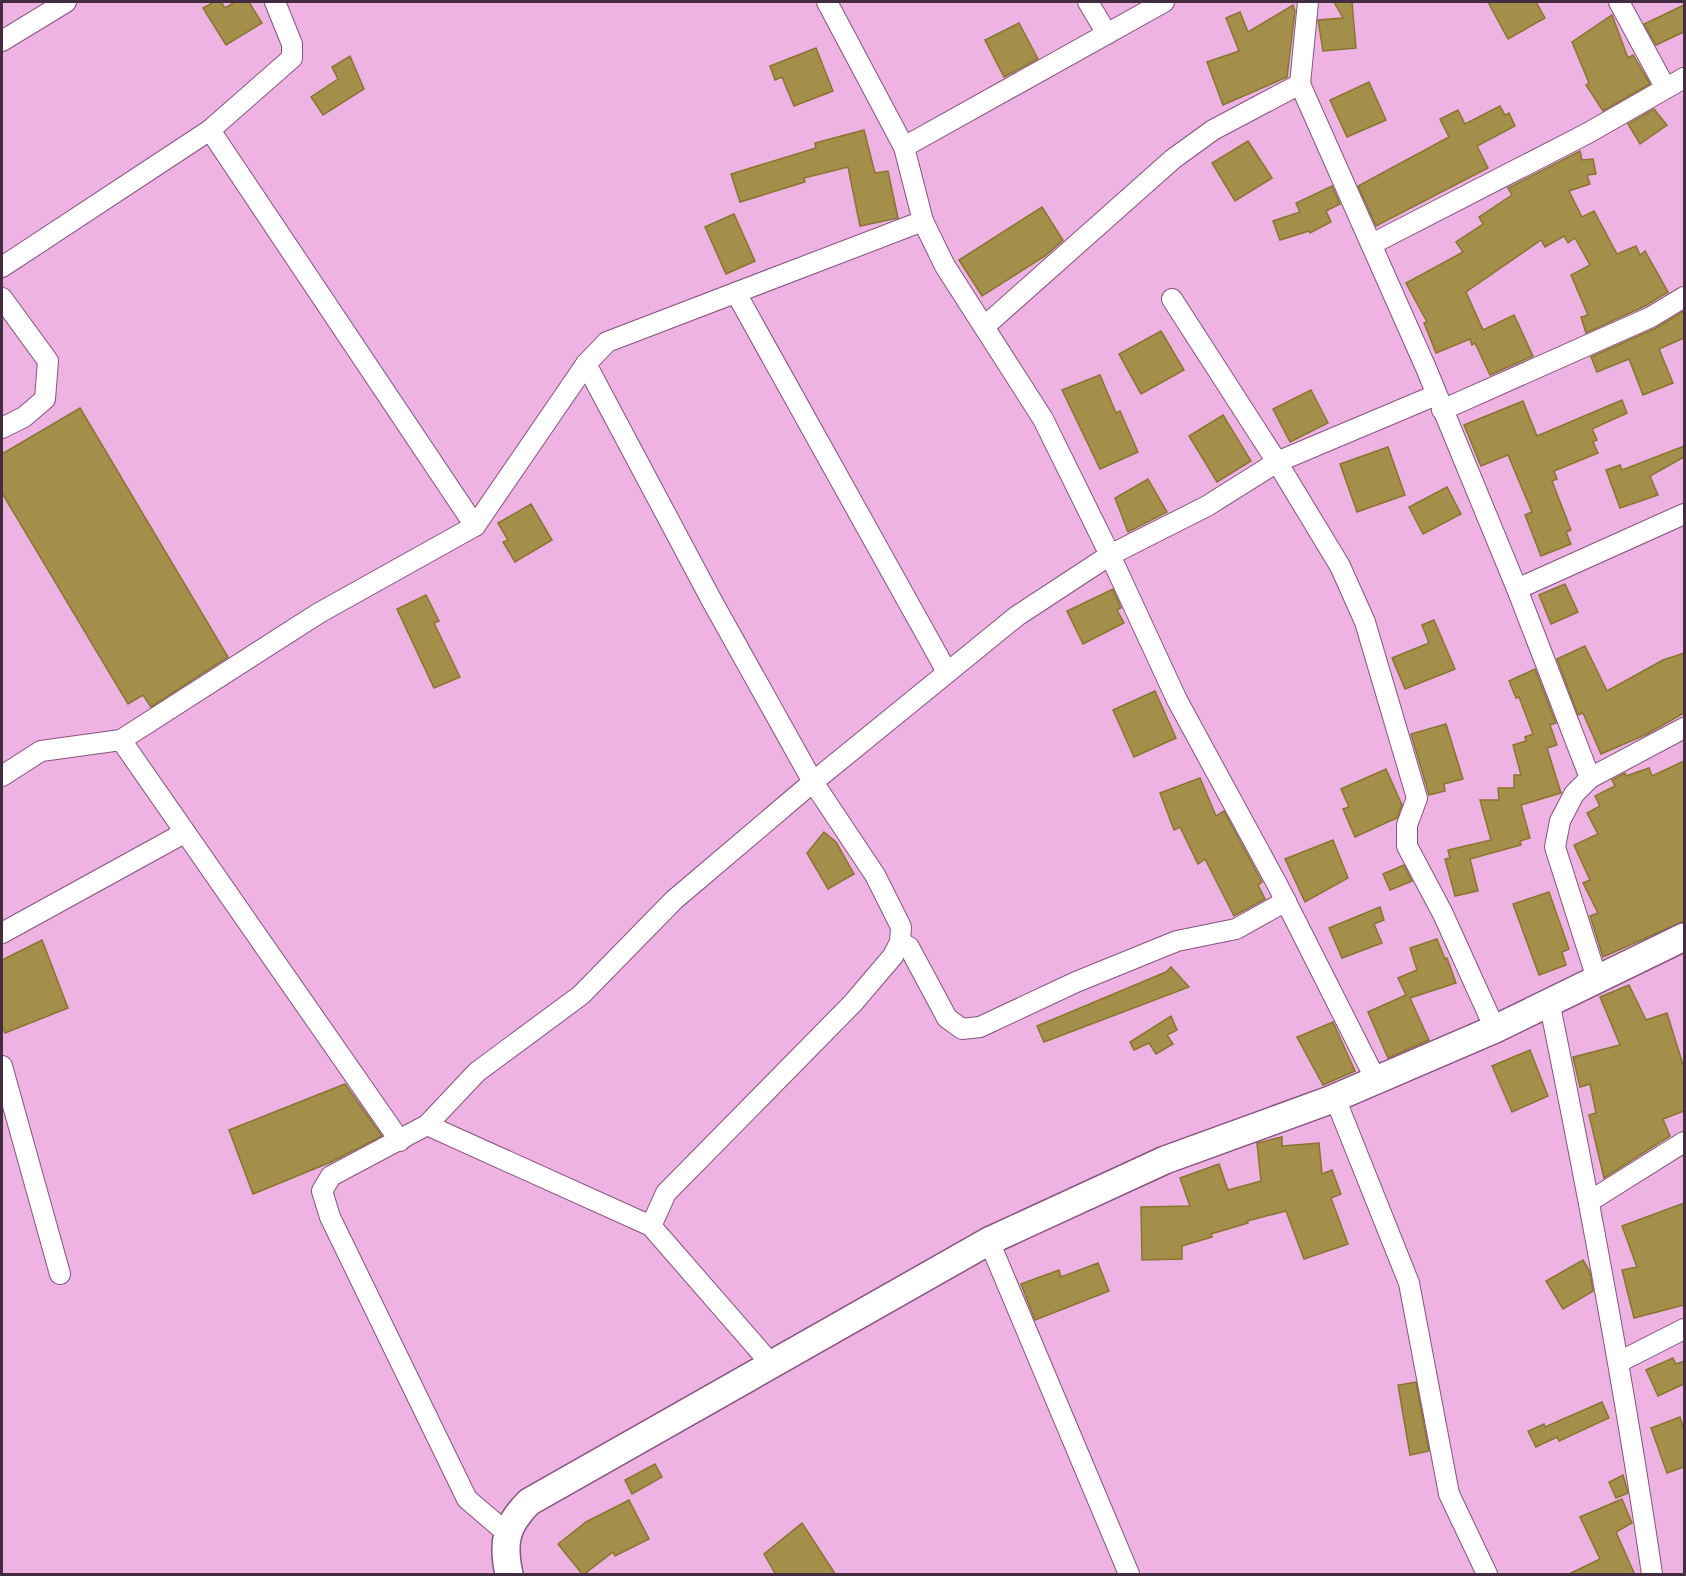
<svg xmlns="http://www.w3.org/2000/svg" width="1686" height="1576" font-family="Karla,sans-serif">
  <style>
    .building { fill: #a38e4a; stroke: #89752f; stroke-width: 1.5 }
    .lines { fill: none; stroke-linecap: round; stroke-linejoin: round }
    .street-casing { stroke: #87537e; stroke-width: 22 }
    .secondary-casing { stroke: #87537e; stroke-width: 30 }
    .street { stroke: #fff; stroke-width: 20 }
    .secondary { stroke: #fff; stroke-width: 27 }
  </style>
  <rect width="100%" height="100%" fill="#eeb3e3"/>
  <g class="building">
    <path d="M214,2H221L225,8L235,2H249L262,23L226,45L203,8Z"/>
    <path d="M1334,2H1352L1356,48L1323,51L1318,20L1343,18Z"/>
    <path d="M1488,2H1536L1545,18L1508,39Z"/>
    <path d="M1293,5L1295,11L1287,77L1223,105L1207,62L1239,51L1226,18L1240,12L1248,32Z"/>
    <path d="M1684,5V32L1656,45L1644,24Z"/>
    <path d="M1612,15L1628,58L1633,55L1650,84L1603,111L1586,85L1589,83L1572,42Z"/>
    <path d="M1019,23L1038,59L1004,77L985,40Z"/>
    <path d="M816,48L833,91L794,106L782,77L775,80L770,66Z"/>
    <path d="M350,56L364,89L323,115L311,97L338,79L332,67Z"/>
    <path d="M1369,82L1386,120L1347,137L1330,100Z"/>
    <path d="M1500,106L1505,115L1509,113L1515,126L1477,146L1488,168L1376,226L1358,186L1449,137L1440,119L1458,110L1465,124Z"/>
    <path d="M1654,109L1667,125L1640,144L1628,124Z"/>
    <path d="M864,130L875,173L888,171L898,218L860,226L848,167L804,178L805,182L740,202L731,174L816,148L815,143Z"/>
    <path d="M1248,141L1272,178L1235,201L1212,163Z"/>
    <path d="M1580,151L1582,160L1593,159L1596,174L1587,175L1590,184L1569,191L1582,217L1594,211L1617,254L1636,246L1640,255L1645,251L1668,292L1645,306L1586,333L1581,317L1588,315L1571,275L1590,265L1575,238L1568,243L1564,236L1545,247L1541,240L1466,292L1483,330L1514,315L1533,356L1490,375L1475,343L1472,345L1470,339L1436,353L1424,323L1427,322L1406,283L1463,252L1456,242L1483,224L1479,217L1512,195L1508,188Z"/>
    <path d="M1332,186L1340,204L1326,211L1331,222L1310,233L1309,231L1280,240L1273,221L1300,212L1296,203Z"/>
    <path d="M1042,207L1063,240L1045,256L982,296L959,260Z"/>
    <path d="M734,214L755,261L726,274L705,227Z"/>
    <path d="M1684,311V338L1659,349L1673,383L1643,395L1629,359L1597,372L1591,357L1656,328Z"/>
    <path d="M1161,331L1184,370L1141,394L1119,354Z"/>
    <path d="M1100,375L1116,413L1120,411L1138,452L1100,469L1062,390Z"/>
    <path d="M1311,390L1328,423L1290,442L1273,409Z"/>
    <path d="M1622,400L1627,413L1592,429L1597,440L1593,442L1598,453L1554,471L1557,479L1552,481L1571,530L1566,532L1571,544L1541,556L1525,515L1532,512L1508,455L1481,466L1464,425L1523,401L1537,436Z"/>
    <path d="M80,408L228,657L151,707L143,695L128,704L2,493V454Z"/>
    <path d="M1223,415L1251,461L1217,482L1189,436Z"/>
    <path d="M1684,446V457L1650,476L1658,495L1620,508L1606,470L1620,465L1622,470Z"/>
    <path d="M1388,447L1405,495L1357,512L1340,464Z"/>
    <path d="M1148,479L1167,512L1128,532L1115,498Z"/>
    <path d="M1447,487L1461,514L1423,534L1409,507Z"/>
    <path d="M531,504L552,540L515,562L503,542L508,540L498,523Z"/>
    <path d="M1565,584L1578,612L1551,624L1539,595Z"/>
    <path d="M1113,589L1121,608L1117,610L1124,623L1083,644L1067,611Z"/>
    <path d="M426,595L439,621L434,623L460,677L434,688L397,609Z"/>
    <path d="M1434,620L1455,669L1405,689L1392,658L1429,643L1422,625Z"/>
    <path d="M1585,646L1607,691L1663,660L1684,653V713L1647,734L1601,754L1583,713L1578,715L1557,659Z"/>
    <path d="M1535,669L1556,723L1550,725L1557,745L1547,748L1561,793L1521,805L1530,838L1520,841L1521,845L1470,859L1478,891L1455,896L1445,859L1450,858L1448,850L1491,840L1480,800H1499L1498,788H1514V775H1521L1513,745L1526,741L1525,737L1533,734L1519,697L1516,698L1509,681Z"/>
    <path d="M1155,691L1176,738L1134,757L1113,710Z"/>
    <path d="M1446,724L1463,779L1444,784L1445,791L1429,795L1411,734Z"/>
    <path d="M1684,761V921L1603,957L1590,916L1598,913L1583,883L1590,880L1574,845L1598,834L1587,813L1600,806L1595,796L1615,786L1612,780L1625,773L1626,776L1649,768L1652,776Z"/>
    <path d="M1386,769L1402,805L1397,818L1355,837L1343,809L1349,807L1341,789Z"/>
    <path d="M1200,778L1216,816L1224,811L1262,882L1258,885L1265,899L1234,916L1205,859L1198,864L1180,827L1174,830L1160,793Z"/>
    <path d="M824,832L836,842L854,874L828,889L807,853Z"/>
    <path d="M1333,840L1348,878L1305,902L1285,859Z"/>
    <path d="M1404,865L1412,881L1390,890L1383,874Z"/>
    <path d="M1549,892L1569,949L1562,952L1566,965L1539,975L1513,904Z"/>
    <path d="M1380,907L1384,920L1374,924L1382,943L1342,958L1329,928Z"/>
    <path d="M1437,939L1445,959L1447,958L1456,983L1410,998L1429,1040L1388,1058L1368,1012L1406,995L1398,978L1417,970L1410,948Z"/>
    <path d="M42,940L68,1008L5,1033L2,1026V960Z"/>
    <path d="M1171,967L1189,987L1044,1042L1037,1026L1166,972Z"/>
    <path d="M1629,985L1646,1020L1667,1013L1684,1068V1111L1663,1119L1670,1136L1604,1178L1589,1115L1596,1113L1590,1084L1580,1087L1573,1057L1620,1045L1600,997Z"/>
    <path d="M1171,1016L1177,1030L1167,1035L1173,1044L1156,1054L1149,1043L1134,1050L1130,1042Z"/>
    <path d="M1333,1022L1355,1071L1323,1085L1297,1037Z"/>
    <path d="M1530,1050L1548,1096L1512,1112L1492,1066Z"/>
    <path d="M345,1084L382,1136L331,1162L253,1194L229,1130Z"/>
    <path d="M1282,1137V1146L1319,1143L1322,1174L1332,1170L1341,1194L1331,1198L1348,1244L1304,1259L1286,1211L1247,1221L1248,1223L1211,1234L1212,1237L1182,1246V1259L1142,1260L1141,1207L1190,1206L1180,1178L1219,1164L1228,1190L1261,1181L1257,1143Z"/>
    <path d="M1684,1203V1305L1634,1318L1622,1270L1637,1267L1622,1226Z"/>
    <path d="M1583,1260L1590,1272L1593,1291L1563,1309L1546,1281Z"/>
    <path d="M1098,1263L1109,1291L1035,1320L1021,1284L1059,1270L1061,1277Z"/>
    <path d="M1673,1358L1676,1364L1684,1361V1384L1658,1396L1646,1370Z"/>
    <path d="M1416,1382L1429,1451L1410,1455L1398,1385Z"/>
    <path d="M1602,1402L1609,1418L1559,1441L1557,1437L1536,1447L1528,1431L1544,1424L1545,1427Z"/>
    <path d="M1680,1417L1684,1430V1467L1667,1473L1651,1428Z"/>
    <path d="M655,1464L662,1477L632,1494L625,1480Z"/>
    <path d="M1623,1475L1628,1493L1616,1498L1609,1482Z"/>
    <path d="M1622,1499L1632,1523L1616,1532L1635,1575H1567L1600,1559L1580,1517Z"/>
    <path d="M629,1500L649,1539L615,1556L613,1552L583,1575L558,1544L586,1522Z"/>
    <path d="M802,1523L836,1575H776L764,1554Z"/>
  </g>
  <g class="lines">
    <defs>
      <g id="street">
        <path d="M827,2L904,147L923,221L945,266L1043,419L1110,555L1177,700L1277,884L1376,1080"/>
        <path d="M1088,2L1107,34"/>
        <path d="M1308,2L1300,84L1426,368L1517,589L1590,778L1574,794L1560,821L1555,847L1597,979"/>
        <path d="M1619,2L1665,87"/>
        <path d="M2,41L66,2"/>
        <path d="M210,130L475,526"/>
        <path d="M904,147L1164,2"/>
        <path d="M1372,244L1588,133L1684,78"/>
        <path d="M2,267L210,130L292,58V44L275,2"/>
        <path d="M736,293L947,672"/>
        <path d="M2,298L48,361L45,399L24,417L2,428"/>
        <path d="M1172,299L1277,462L1436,395"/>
        <path d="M985,326L1173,159L1213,130L1300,84"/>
        <path d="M586,364L712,601L813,782L875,875L901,927L900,942L893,956L853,1003L666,1193L651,1226L772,1365"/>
        <path d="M1442,410L1651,317L1684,297"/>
        <path d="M1517,589L1684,514"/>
        <path d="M121,740L400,1141"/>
        <path d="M2,776L41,751L121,740L319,613L475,526L586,364L607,342L923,221"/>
        <path d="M1590,778L1684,728"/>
        <path d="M2,933L184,833"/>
        <path d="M900,942L909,947L947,1018L962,1029L980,1027L1076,982L1177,941L1236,929L1286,901"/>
        <path d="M1549,1001C1588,1192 1624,1382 1652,1574"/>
        <path d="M2,1066L60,1274"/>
        <path d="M1335,1098L1409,1283L1449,1494L1487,1574"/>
        <path d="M427,1125L651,1226"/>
        <path d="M1590,1201L1684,1142"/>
        <path d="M989,1241L1129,1574"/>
        <path d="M1619,1362L1684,1329"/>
        <path d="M508,1534L467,1499L330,1217L322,1191L331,1176L427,1125L477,1072L581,995L674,900L813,782L1017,616L1110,555L1207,506L1277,462L1340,566L1365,622L1417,798L1407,825V846L1443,914L1495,1029"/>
      </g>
      <path id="secondary" d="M509,1574C502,1542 506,1525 529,1502L989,1241L1165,1160L1330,1100L1495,1029L1684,937"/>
    </defs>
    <use href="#street" class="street-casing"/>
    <use href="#secondary" class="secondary-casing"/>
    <use href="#street" class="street"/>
    <use href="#secondary" class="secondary"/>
  </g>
  <rect width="1686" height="1576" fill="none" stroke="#432c3f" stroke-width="6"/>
</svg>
